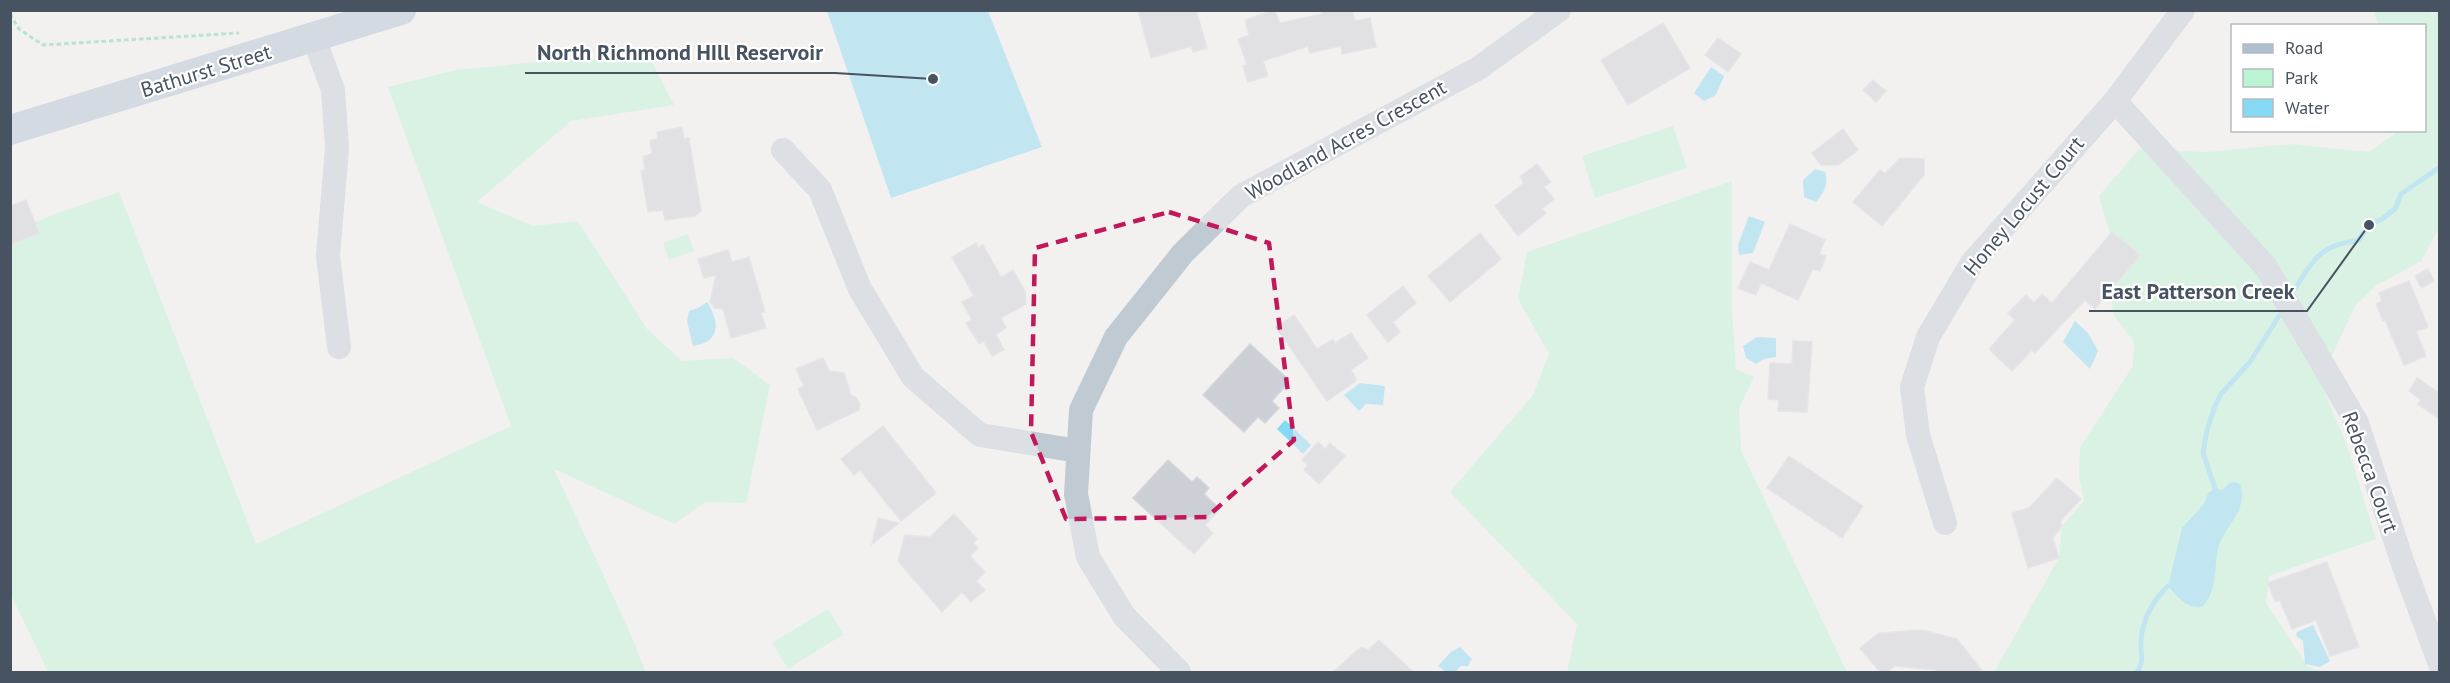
<svg xmlns="http://www.w3.org/2000/svg" width="2450" height="683" font-family="'PT Sans',sans-serif">
  <style>
    .green { fill: #bcf4d4 }
    .water { fill: #85d9f4 }
    .lines { fill: none; stroke-linecap: round; stroke-linejoin: round }
    .stream { stroke: #85d9f4; stroke-width: 5 }
    .building { fill: #cccfd6; stroke: #d4d6dd; stroke-width: 1.5 }
    .path { stroke: #71d5a7; stroke-width: 3; stroke-dasharray: 4.5 3; stroke-linecap: butt }
    .minor { stroke: #c0cad3; stroke-width: 24 }
    .major { stroke: #aebfd1; stroke-width: 30 }
    .marked { fill: none; stroke: #c2185b; stroke-width: 4.5; stroke-dasharray: 12 8; stroke-linejoin: round }
    .labels { text-anchor: middle; stroke-width: 4.5; stroke-linejoin: round; paint-order: stroke }
    .street-label { font-size: 21px; fill: #475360; stroke: #fff }
    .leader { fill: none; stroke: #475360; stroke-width: 2 }
    .callout-dot { fill: #475360; stroke: #fff; stroke-width: 2 }
    .callout-label { font-size: 22px; text-anchor: middle; font-weight: bold; fill: #475360; stroke: #fff; stroke-width: 4.5; stroke-linejoin: round; paint-order: stroke }
  </style>
  <rect width="100%" height="100%" fill="#f3f1f0"/>
  <g class="green">
    <path d="M2374,11H2430L2432,15L2434,11H2439V238L2437,232L2421,261L2377,285L2355,306L2320,381L2348,448L2376,539L2269,576L2266,603L2308,667L2323,672H1994L2059,558L2062,526L2084,501L2079,476L2080,447L2133,366L2134,342L2113,314L2110,280L2117,259L2099,196L2139,149L2207,152L2290,144L2369,152L2398,131L2424,130V26L2378,25Z"/>
    <path d="M557,60H651L674,105L571,121L477,202L533,226L578,221L647,329L682,361L733,358L770,385L746,503L705,502L674,524L554,469L628,628L646,672H48L11,595V233L52,215L119,192L256,544L511,426L388,87L456,70Z"/>
    <path d="M1673,126L1687,168L1595,198L1582,156Z"/>
    <path d="M1732,181V311L1736,369L1754,377L1739,409L1741,450L1847,672H1567L1577,624L1450,492L1533,395L1549,354L1518,299L1527,252Z"/>
    <path d="M688,234L694,251L669,260L663,243Z"/>
    <path d="M828,609L844,634L788,669L772,643Z"/>
  </g>
  <g class="water">
    <path d="M827,11H988L1042,147L891,198Z"/>
    <path d="M1711,67L1724,76L1716,95L1704,101L1694,93Z"/>
    <path d="M1815,169L1825,172C1829,183 1824,193 1816,202L1804,197L1803,180Z"/>
    <path d="M1749,216L1765,222L1753,253L1739,255L1738,245Z"/>
    <path d="M707,302C720,322 721,342 693,346L687,321L689,311L698,308Z"/>
    <path d="M2075,321L2088,333L2098,351L2090,369L2063,342Z"/>
    <path d="M1757,337L1776,338V357L1764,359L1756,364L1746,358L1743,346Z"/>
    <path d="M1360,383L1385,386L1383,405L1366,404L1359,411L1344,395Z"/>
    <path d="M1285,420L1311,445L1303,454L1277,429Z"/>
    <path d="M2235,482L2240,484C2249,510 2225,526 2219,545C2213,567 2219,590 2202,607C2186,608 2178,598 2168,586L2182,528L2204,504L2208,493L2215,488L2222,490L2230,483Z"/>
    <path d="M2313,625L2330,661L2320,667L2305,664L2303,641L2296,636L2297,632Z"/>
    <path d="M1460,647L1472,659L1468,666H1461L1455,672H1446L1438,666L1451,652Z"/>
  </g>
  <g class="lines">
    <g class="stream">
      <path d="M2295,289C2312,261 2322,243 2358,241L2369,225L2382,219L2395,209L2401,194L2440,167"/>
      <path d="M2215,488L2203,453L2207,430L2215,406L2221,394L2250,362L2279,316"/>
      <path d="M2137,672C2145,661 2140,654 2141,641C2142,620 2153,600 2168,586"/>
    </g>
  </g>
  <g class="building">
    <path d="M1138,10H1196L1207,48L1193,52L1191,46L1151,58Z"/>
    <path d="M1274,10L1280,23L1322,14L1321,10H1352L1355,21L1370,18L1376,47L1342,54L1341,46L1310,53L1308,46L1263,61L1268,76L1248,82L1243,66L1247,65L1238,39L1249,35L1245,20Z"/>
    <path d="M1663,23L1690,68L1628,105L1601,60Z"/>
    <path d="M1718,38L1741,54L1728,72L1705,55Z"/>
    <path d="M1873,80L1886,91L1876,102L1863,90Z"/>
    <path d="M682,127L684,139L689,138L701,211L695,216L665,220L663,210L648,212L641,171L645,170L643,156L652,154L650,140L658,139L657,132Z"/>
    <path d="M1843,129L1858,150L1838,165H1821L1812,153Z"/>
    <path d="M1900,158L1924,159V175L1882,226L1853,202L1880,170L1885,174Z"/>
    <path d="M1537,164L1551,182L1544,187L1554,199L1542,209L1546,213L1518,236L1495,206L1524,183L1520,177Z"/>
    <path d="M26,200L39,233L10,245V206Z"/>
    <path d="M1790,224L1825,240L1819,254L1826,256L1820,271L1813,269L1798,300L1761,283L1756,295L1738,288L1750,262L1769,270Z"/>
    <path d="M2112,232L2140,255L2095,309L2085,300L2035,353L2032,350L2012,371L1989,349L2015,320L2008,313L2026,295L2034,303L2042,294L2052,303Z"/>
    <path d="M1480,233L1501,259L1450,302L1428,276Z"/>
    <path d="M976,243L978,248L983,245L1001,277L1013,270L1025,291L1026,304L1001,318L1006,328L996,334L1004,350L992,356L984,341L979,344L966,323L972,320L962,302L974,296L952,257Z"/>
    <path d="M728,250L732,262L749,257L765,312L761,313L766,328L731,338L723,309L715,308L710,302L716,275L704,278L698,259Z"/>
    <path d="M2428,269L2434,281L2421,288L2415,276Z"/>
    <path d="M2409,281L2428,327L2416,331L2426,356L2404,365L2385,320L2383,321L2376,304L2382,301L2379,293Z"/>
    <path d="M1403,286L1416,303L1393,322L1400,332L1388,342L1367,315Z"/>
    <path d="M1294,315L1317,349L1333,339L1335,343L1351,333L1368,358L1351,370L1357,380L1327,401L1276,327Z"/>
    <path d="M1793,341L1812,342L1807,412L1778,411L1779,400L1768,399L1770,363L1792,364Z"/>
    <path d="M1250,344L1290,381L1272,401L1279,408L1265,423L1258,417L1244,432L1203,395Z"/>
    <path d="M823,358L829,371L844,373L851,395L857,398L860,405L859,410L817,430L798,389L804,386L796,369Z"/>
    <path d="M2417,378L2439,393V419L2418,404L2421,400L2409,391Z"/>
    <path d="M883,426L936,493L901,521L860,470L854,475L841,459Z"/>
    <path d="M1318,442L1325,449L1330,443L1345,456L1319,484L1304,470L1308,465L1302,460Z"/>
    <path d="M1789,456L1863,506L1842,538L1767,488Z"/>
    <path d="M1168,460L1192,482L1197,477L1209,488L1204,494L1220,509L1205,525L1213,533L1194,554L1133,498Z"/>
    <path d="M2057,478L2081,499L2060,521L2062,526L2053,538L2059,558L2028,568L2012,513L2029,508Z"/>
    <path d="M954,514L977,539L973,543L978,548L970,556L985,572L976,581L985,590L971,602L962,592L942,612L898,561L905,535L930,537Z"/>
    <path d="M878,518L899,523L872,544Z"/>
    <path d="M2327,562L2359,647L2330,656L2316,620L2292,629L2280,601H2275L2268,583Z"/>
    <path d="M1922,630L1957,639L1983,672H1938L1936,670L1895,666L1887,672H1880L1860,648L1879,633Z"/>
    <path d="M1379,640L1413,672H1333L1361,647L1368,650Z"/>
  </g>
  <g class="lines">
    <path class="path" d="M10,14L19,29L43,45L239,33"/>
    <g class="minor">
      <path d="M314,38L333,90L337,148L328,256L339,347"/>
      <path d="M2115,101L2266,267L2357,423L2403,564L2440,664"/>
      <path d="M783,150L820,190L860,289L913,377L980,435L1078,451"/>
      <path d="M1945,523L1918,435L1912,387L1928,337L1972,263L2115,101L2183,10"/>
      <path d="M1179,672L1124,616L1088,557L1076,494L1081,410L1116,337L1183,253L1241,196L1479,68L1559,10"/>
    </g>
    <path class="major" d="M10,130L401,10"/>
  </g>
  <path d="M0 0H2450V683H0ZM1169,212L1269,243L1294,440L1207,517L1066,519L1031,432L1035,248Z" fill="#f3f1f0" fill-opacity=".55" fill-rule="evenodd"/>
  <path class="marked" d="M1169,212L1269,243L1294,440L1207,517L1066,519L1031,432L1035,248Z"/>
  <g class="labels">
    <g class="street-label">
      <text transform="translate(206 71) rotate(-17)" y="7">Bathurst Street</text>
      <text transform="translate(1346 140) rotate(-29)" y="7">Woodland Acres Crescent</text>
      <text transform="translate(2024 206) rotate(-50)" y="7">Honey Locust Court</text>
      <text transform="translate(2370 472) rotate(70)" y="7">Rebecca Court</text>
    </g>
  </g>
  <path class="leader" d="M933 79L835 73H525M2369 225L2307 311H2089"/>
  <g class="callout-dot">
    <circle cx="933" cy="79" r="6"/>
    <circle cx="2369" cy="225" r="6"/>
  </g>
  <g class="callout-label">
    <text x="680" y="60">North Richmond HIll Reservoir</text>
    <text x="2198" y="299">East Patterson Creek</text>
  </g>
  <rect width="2450" height="683" fill="none" stroke="#475360" stroke-width="24"/>
  <rect x="2231" y="24" width="195" height="108" fill="#ffffff" stroke="#b5babf" stroke-width="1.5"/>
  <rect x="2243" y="44" width="30" height="9" fill="#aebfd1" stroke="#b5babf" stroke-width="1.5"/>
  <text x="2285" y="54" font-size="18" fill="#475360">Road</text>
  <rect x="2243" y="69" width="30" height="18" fill="#bcf4d4" stroke="#b5babf" stroke-width="1.5"/>
  <text x="2285" y="84" font-size="18" fill="#475360">Park</text>
  <rect x="2243" y="99" width="30" height="18" fill="#85d9f4" stroke="#b5babf" stroke-width="1.5"/>
  <text x="2285" y="114" font-size="18" fill="#475360">Water</text>
</svg>
